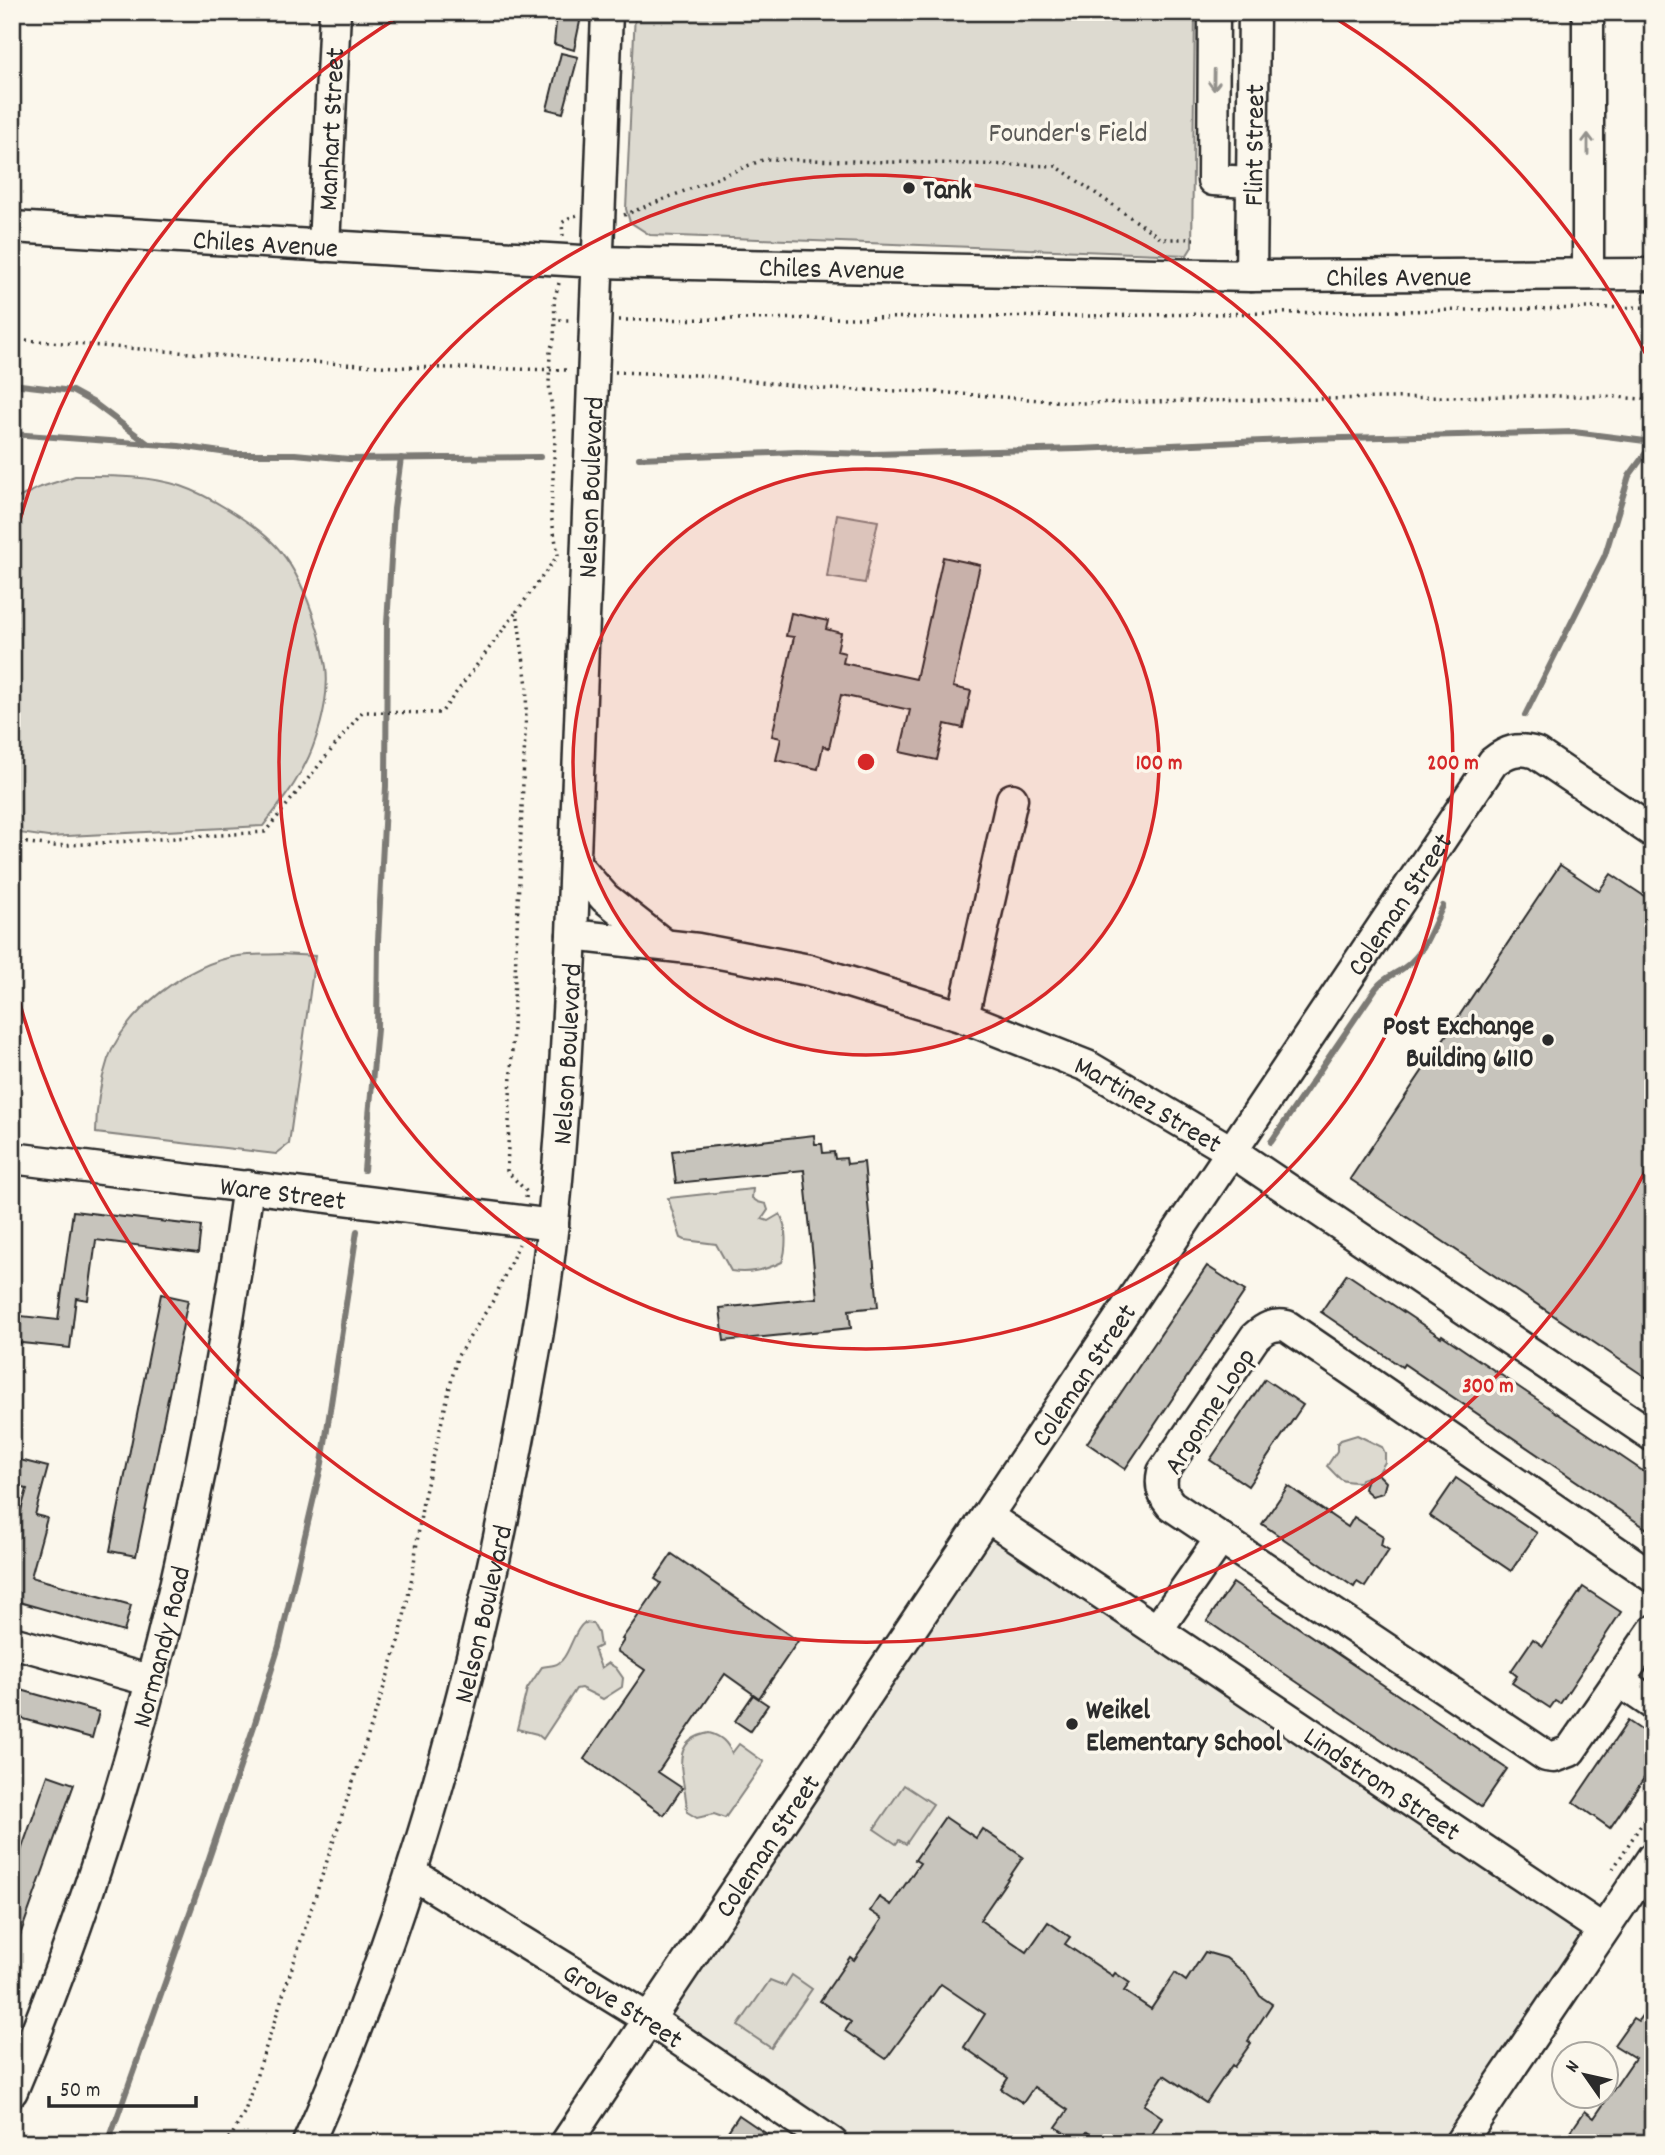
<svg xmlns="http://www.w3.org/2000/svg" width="1665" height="2155" font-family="Dekko,sans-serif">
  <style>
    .built { fill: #ebe8de }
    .green { fill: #dddad0; stroke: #84827e; stroke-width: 2 }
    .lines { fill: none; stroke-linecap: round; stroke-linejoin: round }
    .stream { stroke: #7b7a75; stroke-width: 6 }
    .building { fill: #c7c4bc; stroke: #2b2b2b; stroke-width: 2 }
    .minor-casing { stroke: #2b2b2b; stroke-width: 35 }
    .path { stroke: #2b2b2b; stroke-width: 3.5; stroke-dasharray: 2 5; stroke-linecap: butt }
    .minor { stroke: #fbf7ec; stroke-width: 30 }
    .oneway { stroke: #93918c }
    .ring { fill: none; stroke: #d62828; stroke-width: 3.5 }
    .poi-dot { fill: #2b2b2b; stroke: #fbf7ec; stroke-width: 2.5 }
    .labels { text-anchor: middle; stroke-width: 7; stroke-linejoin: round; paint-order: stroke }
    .street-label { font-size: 28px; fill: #2b2b2b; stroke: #fbf7ec }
    .park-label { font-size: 28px; fill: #585754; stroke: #fbf7ec }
    .poi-label { font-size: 28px; font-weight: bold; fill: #2b2b2b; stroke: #fbf7ec; text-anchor: start }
    .centre { fill: #d62828; stroke: #fbf7ec; stroke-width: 3.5 }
    .ring-label { font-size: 21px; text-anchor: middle; font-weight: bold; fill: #d62828; stroke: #fbf7ec; stroke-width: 7; stroke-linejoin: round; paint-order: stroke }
  </style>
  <rect width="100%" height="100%" fill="#fbf7ec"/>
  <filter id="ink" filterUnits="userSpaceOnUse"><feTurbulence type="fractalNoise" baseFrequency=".0143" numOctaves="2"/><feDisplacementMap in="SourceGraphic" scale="14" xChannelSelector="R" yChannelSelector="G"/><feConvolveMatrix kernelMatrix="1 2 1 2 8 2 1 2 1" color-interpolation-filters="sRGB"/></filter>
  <g filter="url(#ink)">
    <path class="built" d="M988,1517L1603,1930L1460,2143H832L650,2020Z"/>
    <g class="green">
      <path d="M635,12H1195L1192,247L1187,255L650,235L630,222L626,209Z"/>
      <path d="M75,476C110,476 147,475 181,486C208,495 251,522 271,541C301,569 320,628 326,667C329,690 323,719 315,741C304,774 284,799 263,826L48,837L12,832V501L38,488Z"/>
      <path d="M837,514L878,521L865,583L827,577Z"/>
      <path d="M281,954L315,956L289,1144L276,1154L96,1133C96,1107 100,1083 108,1059C126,1011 188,963 238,956C252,954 267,955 281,954Z"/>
      <path d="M753,1189L752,1198L758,1202L766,1204L768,1210L762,1219L768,1221L780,1214C787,1226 787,1249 782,1262C766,1270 750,1274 731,1271L716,1244L685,1240L681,1238L668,1198Z"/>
      <path d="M1357,1435L1382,1447L1385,1453V1462L1378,1474L1361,1479L1360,1482C1337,1482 1341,1479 1327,1466L1337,1451V1444L1341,1440Z"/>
      <path d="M584,1623L593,1624L598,1633L600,1646L594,1649L601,1668L608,1663L616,1668L623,1678L622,1687L603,1699L581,1688L576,1689L543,1739L537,1734L517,1729L527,1689L542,1667C546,1666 550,1666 554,1665C569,1662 572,1631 584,1623Z"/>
      <path d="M709,1733C721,1736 727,1742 732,1753L739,1744L764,1762L725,1818L714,1814L697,1818L687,1812C687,1781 664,1741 709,1733Z"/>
      <path d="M904,1785L933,1804L906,1844L899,1840L896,1844L874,1829Z"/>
      <path d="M792,1975L812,1989L771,2048L738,2026L770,1980L785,1986Z"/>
    </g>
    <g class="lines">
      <g class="stream">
        <path d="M12,384L72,391L94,403L147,443"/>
        <path d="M12,434L179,446L235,454H295L349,459L540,457"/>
        <path d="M639,458L797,452L872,454L1079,449L1306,439L1574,432L1653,442"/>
        <path d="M1525,715L1605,555L1629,476L1653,443"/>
        <path d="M1271,1142L1376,988C1386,975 1401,973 1412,961C1426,948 1434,924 1443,906"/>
        <path d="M364,1170L377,1029L378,941L386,786L387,624L394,509L401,458"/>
        <path d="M108,2143L205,1870L254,1726L279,1646L322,1463L357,1231"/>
      </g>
    </g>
    <g class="building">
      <path d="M557,12H582L574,50L554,44Z"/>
      <path d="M561,53L578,57L563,113L547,109Z"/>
      <path d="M943,557L980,565L953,687L971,691L963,728L945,724L937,760L900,752L910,710L841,695L829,748L823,746L818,769L776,760L781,738L772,736L794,637L786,636L791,613L828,621L826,629L841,633L837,651L845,653L843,663L916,679Z"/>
      <path d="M1560,865L1599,891L1611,874L1653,902V1382L1350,1179Z"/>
      <path d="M814,1135L815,1144H822L823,1153L834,1152L835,1159L846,1158L847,1164L864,1162L878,1307L849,1310L851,1328L724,1341L720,1308L817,1298L804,1170L676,1183L672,1151Z"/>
      <path d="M73,1211L201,1226L198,1253L96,1240L88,1300L76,1298L70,1348L12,1342V1315L58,1320Z"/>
      <path d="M1207,1266L1245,1291L1125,1469L1087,1443Z"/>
      <path d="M1347,1274L1441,1337L1442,1335L1653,1478V1533L1404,1364L1402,1367L1321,1312Z"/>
      <path d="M161,1294L188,1300L136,1556L110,1551Z"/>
      <path d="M1265,1379L1303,1405L1248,1486L1210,1460Z"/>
      <path d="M12,1458L48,1467L35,1515L47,1518L31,1577L131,1605L124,1632L12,1600V1542L27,1489L12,1485Z"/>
      <path d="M1378,1474L1386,1482L1383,1493L1372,1496L1364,1489L1367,1477Z"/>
      <path d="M1456,1478L1537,1533L1511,1571L1430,1516Z"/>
      <path d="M1288,1486L1348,1527L1354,1517L1383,1536L1381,1545L1389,1550L1365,1587L1357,1582L1354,1587L1262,1524Z"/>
      <path d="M672,1554L798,1641L759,1698L725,1674L658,1772L682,1788L664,1815L584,1759L645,1670L617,1651L624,1640L622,1639L661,1583L655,1579Z"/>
      <path d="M1233,1583L1507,1769L1481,1807L1207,1621Z"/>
      <path d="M1583,1587L1621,1612L1560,1704L1555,1701L1550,1708L1512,1683L1517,1676L1511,1671L1533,1639L1543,1646Z"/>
      <path d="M21,1690L99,1712L92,1738L13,1716Z"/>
      <path d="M753,1695L768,1705L750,1731L735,1721Z"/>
      <path d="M1628,1721L1653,1738V1765L1610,1828L1573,1802Z"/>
      <path d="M48,1775L74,1784L14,1952H12V1876Z"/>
      <path d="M945,1817L976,1838L982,1829L1023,1857L980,1920L1027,1952L1048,1922L1070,1937L1065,1944L1113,1976L1115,1973L1130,1983L1124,1991L1151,2009L1175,1973L1186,1981L1205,1952L1226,1958L1246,1974L1260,1996L1272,2004L1248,2041L1251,2043L1234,2067L1232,2065L1206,2103L1164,2075L1144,2105L1162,2117L1147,2143H1103L1087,2132L1079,2143L1056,2127L1068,2110L1034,2087L1023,2103L1001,2089L1008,2078L964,2047L985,2014L941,1984L886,2059L845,2031L851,2022L820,2001L850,1957L854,1960L882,1919L870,1911L879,1897L891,1905L920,1863L915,1860Z"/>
      <path d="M1653,2000V2143H1581L1569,2134L1585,2111L1594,2118L1635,2058L1614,2045L1633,2018L1638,2021Z"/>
      <path d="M739,2115L780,2143H720Z"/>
    </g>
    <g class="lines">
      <defs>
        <g id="minor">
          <path d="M1214,12L1213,180L1251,182"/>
          <path d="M1588,12V274"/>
          <path id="s1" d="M12,227L598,262L1251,276L1653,274"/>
          <path id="s2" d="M324,246L335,12"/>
          <path id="s3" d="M1251,276L1254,12"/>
          <path d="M575,864L605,898L661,942"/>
          <path id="s4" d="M572,935L698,949L809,970L963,1017L1087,1066L1231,1151L1653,1436"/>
          <path d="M963,1017L1012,799"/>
          <path id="s5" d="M12,1158L553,1225"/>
          <path id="s6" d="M988,1517L1603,1930"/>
          <path d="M1653,1577L1287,1326C1274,1323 1265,1328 1255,1337L1163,1472C1160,1485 1162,1495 1171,1505L1546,1756L1554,1757L1570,1751L1653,1631"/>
          <path d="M1157,1630L1221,1538"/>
          <path d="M12,1642L152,1681"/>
          <path d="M1619,1681L1653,1704"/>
          <path id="s7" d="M411,1873L650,2020L832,2143"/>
          <path id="s8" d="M12,2091C135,1801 206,1496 248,1186"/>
          <path id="s9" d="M308,2143C405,1926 470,1695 514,1462C529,1383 545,1302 553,1222C563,1126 567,1031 572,935L607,12"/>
          <path id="s10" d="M566,2143L1493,762C1507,751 1518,747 1536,753L1653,832"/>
          <path d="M1460,2143L1653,1857"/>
        </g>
      </defs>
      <use href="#minor" class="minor-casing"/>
      <g class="path">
        <path d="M624,215L765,159L1056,166L1162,239H1194"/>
        <path d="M563,236L562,223L569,218L577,215"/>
        <path d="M559,283L554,300L555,320H573"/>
        <path d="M619,320L1084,316L1653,307"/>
        <path d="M12,339L292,361L396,367L569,370"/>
        <path d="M615,372L696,375L825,389L936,392L1080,403L1508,396H1605L1653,400"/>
        <path d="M12,841L54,846L265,832L362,712L441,713L517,611"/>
        <path d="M526,1198L527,1192L507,1171L527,686L517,611L558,555L551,515L555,440L549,383L550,351L554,339L555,320"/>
        <path d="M1613,1869L1653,1806"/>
        <path d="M223,2143L232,2135L245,2111L399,1641L412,1577L423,1501L457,1357L494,1299L519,1244"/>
      </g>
      <use href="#minor" class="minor"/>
    </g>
    <defs><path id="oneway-shaft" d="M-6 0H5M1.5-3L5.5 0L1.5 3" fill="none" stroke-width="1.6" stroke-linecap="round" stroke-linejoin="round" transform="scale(1.75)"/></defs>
    <g class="oneway">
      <use href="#oneway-shaft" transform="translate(1214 80) rotate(91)"/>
      <use href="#oneway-shaft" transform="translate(1588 144) rotate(-90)"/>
    </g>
  </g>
  <circle cx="866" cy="762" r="293" fill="#d62828" fill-opacity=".12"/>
  <g class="ring">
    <circle cx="866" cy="762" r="293"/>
    <circle cx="866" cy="762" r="587"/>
    <path d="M1650 1162A880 880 0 0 1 14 982M14 542A880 880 0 0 1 400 16M1332 16A880 880 0 0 1 1650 362"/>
  </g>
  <g class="poi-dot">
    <circle cx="909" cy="188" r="7"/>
    <circle cx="1548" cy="1040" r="7"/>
    <circle cx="1072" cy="1724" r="7"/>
  </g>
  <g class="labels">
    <g class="street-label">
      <text dy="10" stroke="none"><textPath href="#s2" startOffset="117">Manhart Street</textPath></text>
      <text dy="10" stroke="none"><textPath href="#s3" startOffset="131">Flint Street</textPath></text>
      <text dy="10" stroke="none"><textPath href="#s1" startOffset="254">Chiles Avenue</textPath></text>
      <text dy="10" stroke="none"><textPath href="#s1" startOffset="821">Chiles Avenue</textPath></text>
      <text dy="10" stroke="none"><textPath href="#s1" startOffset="1388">Chiles Avenue</textPath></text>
      <text dy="10" stroke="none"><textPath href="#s9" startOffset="1692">Nelson Boulevard</textPath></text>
      <text dy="10" stroke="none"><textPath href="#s10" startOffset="1493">Coleman Street</textPath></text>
      <text dy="10" stroke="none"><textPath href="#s9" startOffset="1125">Nelson Boulevard</textPath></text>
      <text dy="10" stroke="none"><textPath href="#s4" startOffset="606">Martinez Street</textPath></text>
      <text dy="10" stroke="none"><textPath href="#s5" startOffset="273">Ware Street</textPath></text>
      <text dy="10" stroke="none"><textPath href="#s10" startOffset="926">Coleman Street</textPath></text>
      <text transform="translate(1208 1410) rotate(-57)" y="10">Argonne Loop</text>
      <text dy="10" stroke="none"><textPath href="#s9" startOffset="558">Nelson Boulevard</textPath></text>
      <text dy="10" stroke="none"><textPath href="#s8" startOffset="469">Normandy Road</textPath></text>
      <text dy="10" stroke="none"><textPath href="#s6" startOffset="476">Lindstrom Street</textPath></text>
      <text dy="10" stroke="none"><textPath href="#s10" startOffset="359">Coleman Street</textPath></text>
      <text dy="10" stroke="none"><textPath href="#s7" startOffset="250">Grove Street</textPath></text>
    </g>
    <g class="park-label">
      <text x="1068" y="141">Founder's Field</text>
    </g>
    <g class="poi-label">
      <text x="923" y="198">Tank</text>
      <text x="1534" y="1034" text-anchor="end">Post Exchange<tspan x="1534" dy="32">Building 6110</tspan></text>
      <text x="1086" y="1718">Weikel<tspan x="1086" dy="32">Elementary School</tspan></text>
    </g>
  </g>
  <circle cx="866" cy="762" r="10" class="centre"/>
  <g class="ring-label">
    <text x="1159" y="769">100 m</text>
    <text x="1453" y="769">200 m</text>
    <text x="1488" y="1392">300 m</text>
  </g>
  <rect width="1665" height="2155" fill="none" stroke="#fbf7ec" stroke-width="42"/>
  <rect x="21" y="21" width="1623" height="2113" fill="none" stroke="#2b2b2b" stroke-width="2.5" filter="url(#ink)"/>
  <g transform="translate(1585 2075) rotate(304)"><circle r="33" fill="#fbf7ec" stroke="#a8a59f" stroke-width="2"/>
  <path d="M0-5L12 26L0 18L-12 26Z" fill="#2b2b2b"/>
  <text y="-10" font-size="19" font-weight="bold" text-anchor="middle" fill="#2b2b2b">N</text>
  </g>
  <path d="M49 2096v10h147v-10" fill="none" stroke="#2b2b2b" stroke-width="3.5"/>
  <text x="60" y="2096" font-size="21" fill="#2b2b2b" stroke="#fbf7ec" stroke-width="5" paint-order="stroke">50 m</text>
</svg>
